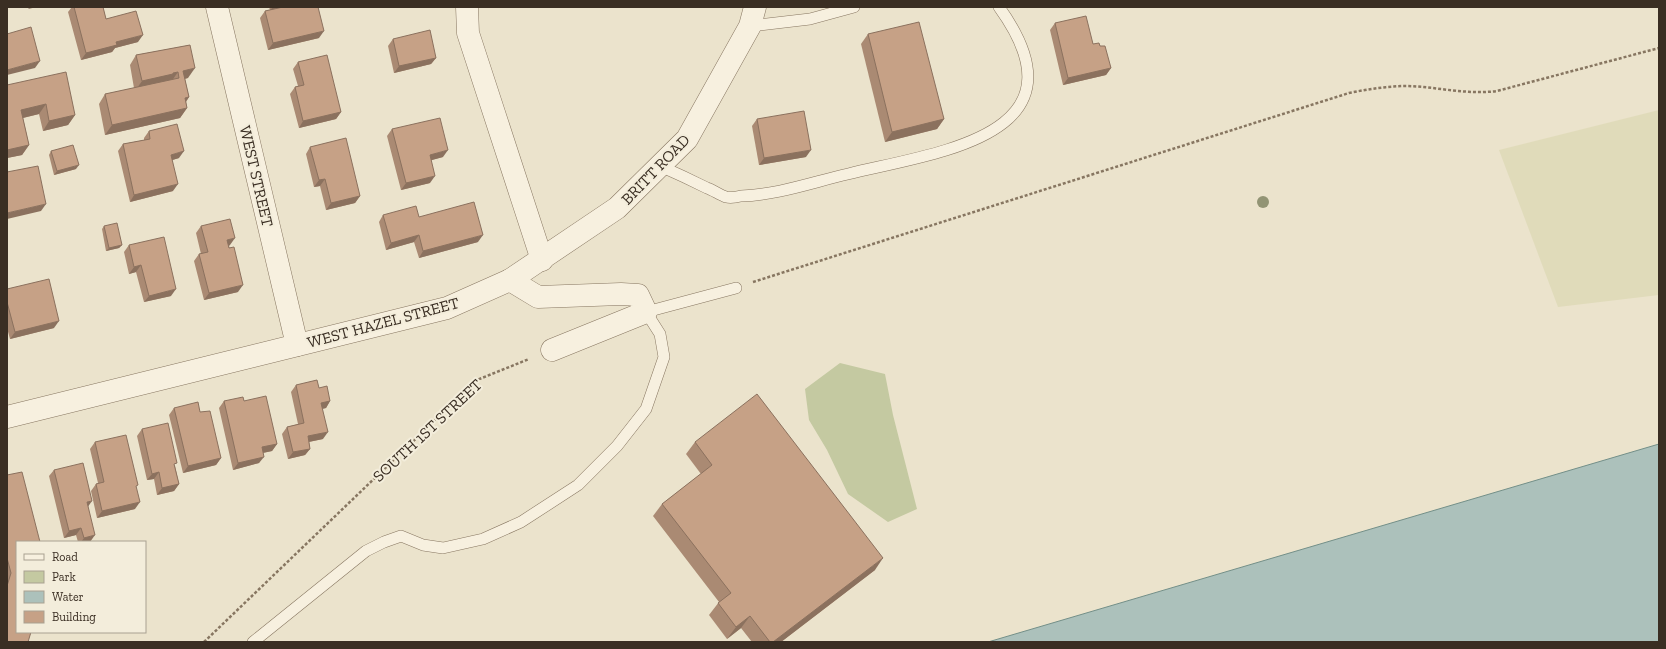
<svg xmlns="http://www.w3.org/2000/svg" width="1666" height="649" font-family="'Zilla Slab',serif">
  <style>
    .farmland { fill: #e0dbba }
    .green { fill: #c4c9a1 }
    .water { fill: #acc1bb; stroke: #738f88 }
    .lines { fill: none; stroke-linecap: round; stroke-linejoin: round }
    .service-casing { stroke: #877661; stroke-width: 12 }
    .minor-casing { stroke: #877661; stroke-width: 23 }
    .tertiary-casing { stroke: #877661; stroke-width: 23 }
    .path { stroke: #877661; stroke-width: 2.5; stroke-dasharray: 3 2; stroke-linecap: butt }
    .service { stroke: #f7f0df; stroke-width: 11 }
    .minor { stroke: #f7f0df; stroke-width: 22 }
    .tertiary { stroke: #f7f0df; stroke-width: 22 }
    .tree { fill: #929474 }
    .wall { fill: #aa8a73 }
    .shaded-wall { fill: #8b715e }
    .building { fill: #c6a186; stroke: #8b715e }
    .labels { text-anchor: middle; stroke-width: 4; stroke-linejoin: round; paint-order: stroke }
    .street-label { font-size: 16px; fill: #3a2e23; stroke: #f3eddb }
  </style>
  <rect width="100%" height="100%" fill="#ebe3cc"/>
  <path class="farmland" d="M1659,110V295L1558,307L1499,150Z"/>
  <path class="green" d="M840,363L885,374L893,415L917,509L888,522L848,494L827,450L809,420L805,389Z"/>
  <path class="water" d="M1659,444V642H988Z"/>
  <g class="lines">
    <defs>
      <g id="service">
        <path d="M750,26L810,19L854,7"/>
        <path d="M660,166C676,173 691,180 707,188C713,190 720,195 726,197C730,198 737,197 741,196C777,195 813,182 848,174C938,152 1092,136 999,7"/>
        <path d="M253,642L366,551L384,542L401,536L423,545L443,548L483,539L521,522L578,485L617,446L646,409L664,357L660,334L646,312L736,288"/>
      </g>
      <g id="minor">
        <path d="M217,7L297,345"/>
        <path d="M467,7L468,33L542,260"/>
        <path d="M510,280L538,297L621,294L638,295L646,312L552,350"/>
      </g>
      <path id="tertiary" d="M7,417L447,308L510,280L617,208L687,139L750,26L755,7"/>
    </defs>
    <use href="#service" class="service-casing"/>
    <use href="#minor" class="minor-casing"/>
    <use href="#tertiary" class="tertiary-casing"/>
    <g class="path">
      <path d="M753,282L1349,93C1369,89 1388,86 1408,86C1438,87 1467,95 1497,91L1659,48"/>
      <path d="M204,642L477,380L529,359"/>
    </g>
    <use href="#service" class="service"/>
    <use href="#minor" class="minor"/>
    <use href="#tertiary" class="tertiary"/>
  </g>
  <circle class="tree" cx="1263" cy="202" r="6"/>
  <g class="wall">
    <path d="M72,7H103L106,19L138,42L115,48L112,52L81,60L68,12Z"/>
    <path d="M269,7H318L319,38L268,50L260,18L265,11L270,10Z"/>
    <path d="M1055,23L1093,44L1100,46L1111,68L1106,75L1063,85L1050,30Z"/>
    <path d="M868,34L944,119L937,129L885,142L861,44Z"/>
    <path d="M393,39L436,58L431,64L394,73L388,46Z"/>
    <path d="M190,45L188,78L185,79L189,97L186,102L187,108L180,118L105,135L99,104L105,94L134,88L130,65L136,55Z"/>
    <path d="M298,62L341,112L336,119L299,128L290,94L295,87L298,86L293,69Z"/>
    <path d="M7,85L75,115L68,125L43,131L39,114L23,118L29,145L22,155L7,158Z"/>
    <path d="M757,119L806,157L759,165L752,126Z"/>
    <path d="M392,129L443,157L431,160L430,183L401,190L387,136Z"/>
    <path d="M149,131L179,158L172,160L173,191L130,202L118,151L123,144L144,140V138Z"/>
    <path d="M310,147L360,196L355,203L326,210L320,186L314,187L306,154Z"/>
    <path d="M51,151L76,169L54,175L49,155Z"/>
    <path d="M383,215L419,217L478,242L419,258L414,242L386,250L379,222Z"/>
    <path d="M104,226L122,245L119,248L106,251L102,229Z"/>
    <path d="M201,226L230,245L229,246L238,292L204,300L194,261L199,254H201L196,233Z"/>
    <path d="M129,245L171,296L144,302L136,272L129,274L124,252Z"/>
    <path d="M7,289L54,328L10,339L7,328Z"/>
    <path d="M296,385L319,388L330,401L326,408L322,409L323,439L309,442L310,449L305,455L288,459L282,434L287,427L298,424L291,392Z"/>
    <path d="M224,401H244L277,444L272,451L263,453L259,463L233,470L219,408Z"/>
    <path d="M174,408L200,412L221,458L216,465L183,473L169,415Z"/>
    <path d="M142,429L175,466L179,484L174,491L157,495L154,479L147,480L137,436Z"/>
    <path d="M95,442L136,488L135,509L97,518L91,491L96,484L98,483L90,449Z"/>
    <path d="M695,442L875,570L781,642H752L741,628L727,639L709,615L719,602L653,516L662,504L701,474L686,454Z"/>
    <path d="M54,470L88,506L90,542H78L76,535L64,538L49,476Z"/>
    <path d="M7,475L28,642H7Z"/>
  </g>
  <g class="shaded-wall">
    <path d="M30,7H37L28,9Z"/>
    <path d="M275,7H288L270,11L272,8Z"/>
    <path d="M324,31L319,38L268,50L273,43Z"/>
    <path d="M143,35L138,42L115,48L112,52L81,60L86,53L116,42Z"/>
    <path d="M436,58L431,64L394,73L399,66Z"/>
    <path d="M40,61L35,68L7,75V70Z"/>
    <path d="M195,68L188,78L177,80L183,71Z"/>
    <path d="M1111,68L1106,75L1063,85L1068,78Z"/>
    <path d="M178,72L171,82L135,91L142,81Z"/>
    <path d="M189,97L182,107L185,98Z"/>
    <path d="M46,104L39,114L14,120L21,110Z"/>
    <path d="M187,108L180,118L105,135L112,125Z"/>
    <path d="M341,112L336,119L299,128L303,121Z"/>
    <path d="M75,115L68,125L43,131L49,121Z"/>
    <path d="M944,119L937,129L885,142L892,132Z"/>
    <path d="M29,145L22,155L7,158V150Z"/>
    <path d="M448,150L443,157L425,162L430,155Z"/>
    <path d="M811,150L806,157L759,165L764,158Z"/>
    <path d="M184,151L179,158L166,162L171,155Z"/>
    <path d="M79,165L76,169L54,175L57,171Z"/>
    <path d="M435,176L430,183L401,190L406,183Z"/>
    <path d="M325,179L320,186L314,187L319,180Z"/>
    <path d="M178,184L173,191L130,202L134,195Z"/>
    <path d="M360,196L355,203L326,210L331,203Z"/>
    <path d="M46,204L41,211L7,219V213Z"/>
    <path d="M419,235L414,242L386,250L391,243Z"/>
    <path d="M483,235L478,242L419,258L423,251Z"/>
    <path d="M235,238L230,245L223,247L227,240Z"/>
    <path d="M122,245L119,248L106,251L109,248Z"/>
    <path d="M141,265L136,272L129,274L134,267Z"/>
    <path d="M243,285L238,292L204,300L209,293Z"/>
    <path d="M176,289L171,296L144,302L149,296Z"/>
    <path d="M59,321L54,328L10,339L15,332Z"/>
    <path d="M330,401L326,408L316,410L321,403Z"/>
    <path d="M328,432L323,439L303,443L308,436Z"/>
    <path d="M277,444L272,451L257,454L262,447Z"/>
    <path d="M310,449L305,455L288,459L293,452Z"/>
    <path d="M264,457L259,463L233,470L238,463Z"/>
    <path d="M221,458L216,465L183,473L188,466Z"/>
    <path d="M159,472L154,479L147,480L152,474Z"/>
    <path d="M179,484L174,491L157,495L162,488Z"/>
    <path d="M92,501L87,508V502Z"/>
    <path d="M140,502L135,509L97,518L102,511Z"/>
    <path d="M81,528L76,535L64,538L69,531Z"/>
    <path d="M95,535L90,542H81L84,538Z"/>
    <path d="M883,558L875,570L781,642H773Z"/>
    <path d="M750,616L741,628L727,639L736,627Z"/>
  </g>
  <g class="building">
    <path d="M74,7H103L106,19L136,11L143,35L116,42L117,45L86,53Z"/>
    <path d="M283,7H318L324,31L273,43L265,11Z"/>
    <path d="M1086,16L1093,44L1099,43L1100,46H1105L1111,68L1068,78L1055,23Z"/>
    <path d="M919,22L944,119L892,132L868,34Z"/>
    <path d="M31,27L40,61L7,70V34Z"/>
    <path d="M430,30L436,58L399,66L393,39Z"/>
    <path d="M190,45L195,68L183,71L189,97L185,98L187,108L112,125L105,94L179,78L178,72L173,73V74L142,81L136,55Z"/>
    <path d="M327,55L341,112L303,121L295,87L304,85L298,62Z"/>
    <path d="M66,72L75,115L49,121L46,104L21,110L29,145L7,150V85Z"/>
    <path d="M804,111L811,150L764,158L757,119Z"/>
    <path d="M440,118L448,150L430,155L435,176L406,183L392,129Z"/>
    <path d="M177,124L184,151L171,155L178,184L134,195L123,144L150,139L149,131Z"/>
    <path d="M346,138L360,196L331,203L325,179L319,180L310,147Z"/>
    <path d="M73,145L79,165L57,171L51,151Z"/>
    <path d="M38,166L46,204L7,213V172Z"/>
    <path d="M474,202L483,235L423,251L419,235L391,243L383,215L416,206L419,217Z"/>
    <path d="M230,219L235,238L227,240L229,248L234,247L243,285L209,293L199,254L208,252L201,226Z"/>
    <path d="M117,223L122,245L109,248L104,226Z"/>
    <path d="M164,237L176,289L149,296L141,265L134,267L129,245Z"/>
    <path d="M49,279L59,321L15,332L7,302V289Z"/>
    <path d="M317,380L319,388L327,386L330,401L321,403L328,432L308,436L310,449L293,452L287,427L304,423L296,385Z"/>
    <path d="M757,394L883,558L773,642H770L750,616L736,627L718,603L731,593L662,504L712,465L695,442Z"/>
    <path d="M266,396L277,444L262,447L264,457L238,463L224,401L243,397L244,401Z"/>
    <path d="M198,402L200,412L210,411L221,458L188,466L174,408Z"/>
    <path d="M168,423L177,463L174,464L179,484L162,488L159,472L152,474L142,429Z"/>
    <path d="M126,435L138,485L136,486L140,502L102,511L96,484L104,482L95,442Z"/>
    <path d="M83,463L92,501L87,502L95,535L84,538L81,528L69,531L54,470Z"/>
    <path d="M22,472L40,542H17V632H31L28,642H7V586L11,573L7,558V475Z"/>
  </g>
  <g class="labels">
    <g class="street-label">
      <text transform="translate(655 169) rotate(-46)" y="6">BRITT ROAD</text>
      <text transform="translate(257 176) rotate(77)" y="6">WEST STREET</text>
      <text transform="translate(383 322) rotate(-15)" y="6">WEST HAZEL STREET</text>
      <text transform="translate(427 430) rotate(-43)" y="6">SOUTH 1ST STREET</text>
    </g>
  </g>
  <rect width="1666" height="649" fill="none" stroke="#3a2e23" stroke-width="16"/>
  <rect x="16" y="541" width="130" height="92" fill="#f3eddb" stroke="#a9a191"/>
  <rect x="24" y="554" width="20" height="6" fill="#f7f0df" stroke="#a9a191"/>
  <text x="52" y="561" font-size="12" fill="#3a2e23">Road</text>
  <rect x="24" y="571" width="20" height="12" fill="#c4c9a1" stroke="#a9a191"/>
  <text x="52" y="581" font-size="12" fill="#3a2e23">Park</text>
  <rect x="24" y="591" width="20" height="12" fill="#acc1bb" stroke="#a9a191"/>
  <text x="52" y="601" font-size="12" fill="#3a2e23">Water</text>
  <rect x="24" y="611" width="20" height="12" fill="#c6a186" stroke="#a9a191"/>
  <text x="52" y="621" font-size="12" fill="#3a2e23">Building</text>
</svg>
